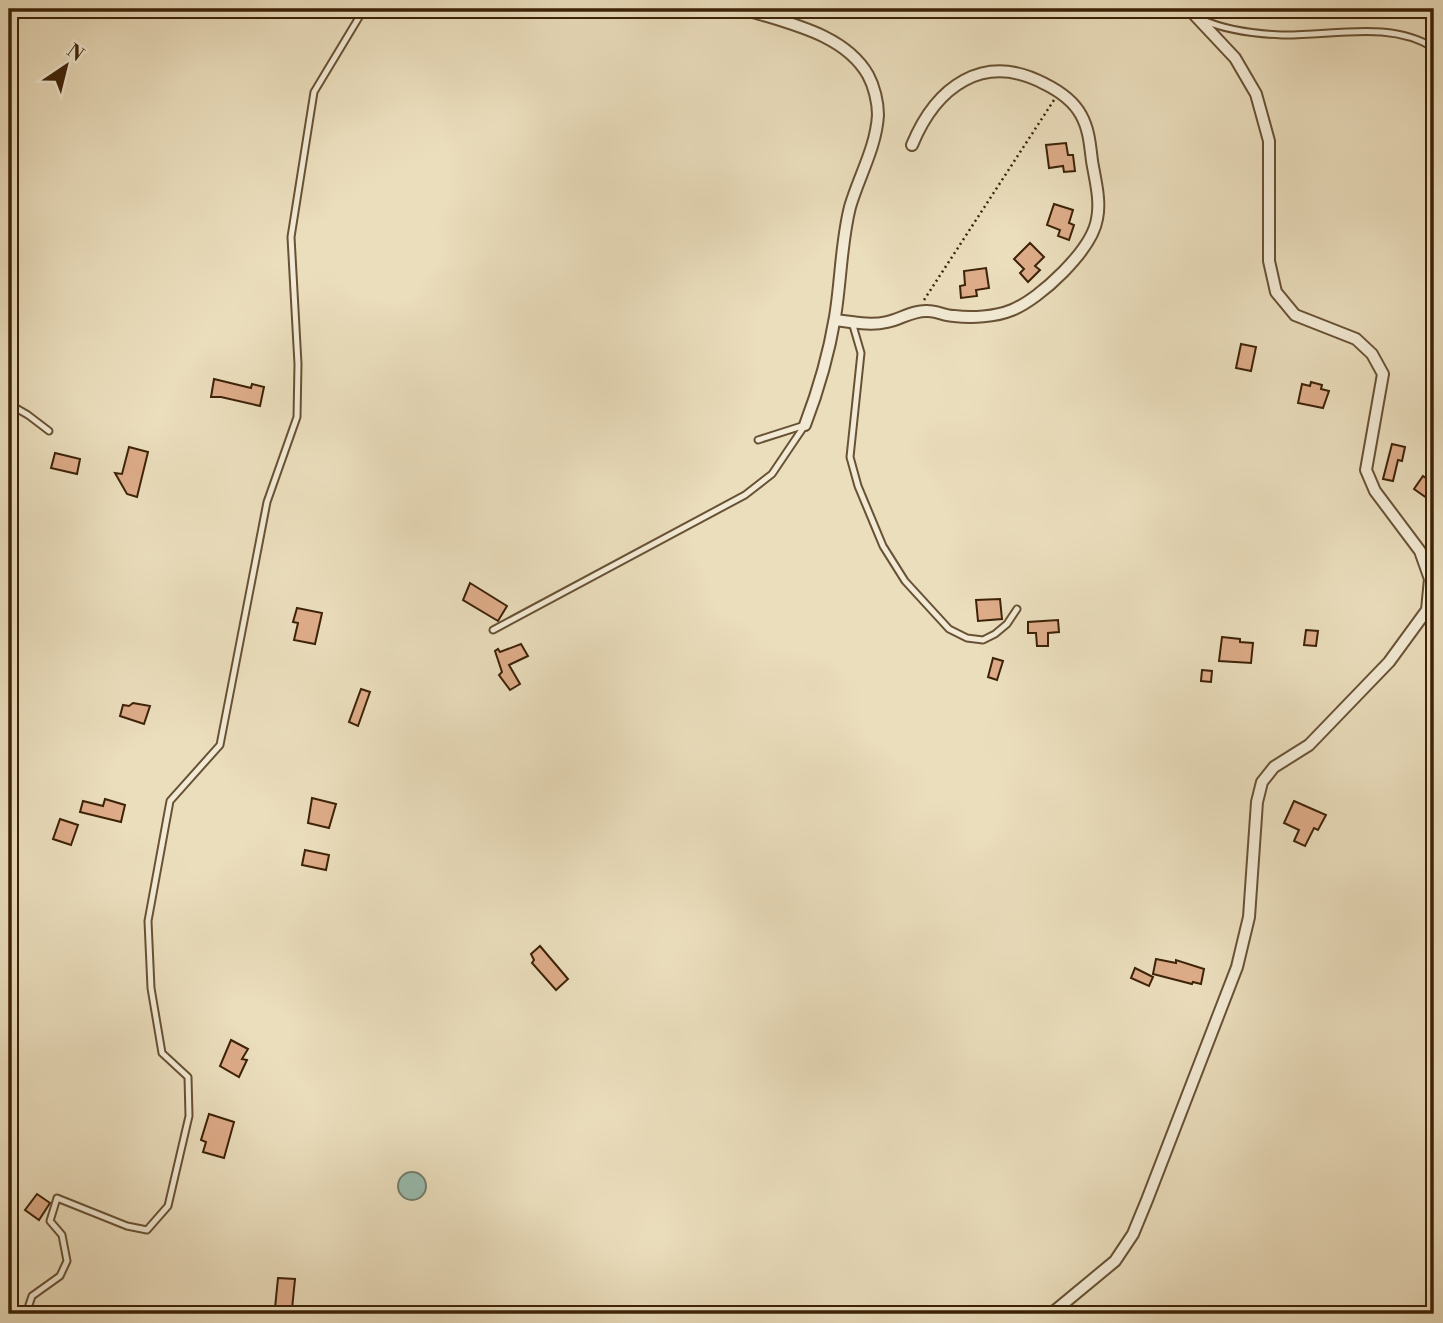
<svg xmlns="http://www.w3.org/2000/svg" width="1443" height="1323" font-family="'Libre Bodoni',serif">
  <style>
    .water { fill: #98bcaf; stroke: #737e6c; stroke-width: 2 }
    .building { fill: #deac89; stroke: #3c2207; stroke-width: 2 }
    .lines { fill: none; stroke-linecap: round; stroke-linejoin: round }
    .service-casing { stroke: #685134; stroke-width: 9 }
    .minor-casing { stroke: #685134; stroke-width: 14 }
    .path { stroke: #3c2207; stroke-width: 2.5; stroke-dasharray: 2 3.5; stroke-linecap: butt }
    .service { stroke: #f2ead4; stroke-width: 5 }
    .minor { stroke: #f2ead4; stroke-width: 10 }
  </style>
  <rect width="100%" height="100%" fill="#ebdebd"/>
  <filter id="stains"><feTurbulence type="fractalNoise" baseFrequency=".00286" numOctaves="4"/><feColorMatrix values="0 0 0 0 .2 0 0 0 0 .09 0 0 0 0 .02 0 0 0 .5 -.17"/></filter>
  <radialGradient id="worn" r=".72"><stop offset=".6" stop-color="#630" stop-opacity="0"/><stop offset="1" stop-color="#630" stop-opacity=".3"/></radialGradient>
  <circle class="water" cx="412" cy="1186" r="14"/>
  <g class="building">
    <path d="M1066,143L1068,155H1073L1075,171L1064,172L1063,166L1049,168L1046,145Z"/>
    <path d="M1054,204L1073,210L1069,223L1074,225L1069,240L1058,236L1060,230L1047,225Z"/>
    <path d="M1030,243L1044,257L1035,266L1040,270L1028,282L1020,273L1024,269L1014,259Z"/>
    <path d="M986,268L989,288L976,290L977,296L961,298L960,286L965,285L964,271Z"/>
    <path d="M1241,344L1256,347L1251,371L1236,368Z"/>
    <path d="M214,379L251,388L252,384L264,387L260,406L221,397H211Z"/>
    <path d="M1311,382L1322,385L1321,389L1329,391L1323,408L1298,403L1302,384L1310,386Z"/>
    <path d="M1392,444L1405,447L1402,461L1398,460L1393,481L1383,479Z"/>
    <path d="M129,447L148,452L137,497L127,494L115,473L122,474Z"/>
    <path d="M55,453L80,459L77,474L51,468Z"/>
    <path d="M1423,476L1434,484V503L1414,489Z"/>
    <path d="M470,583L507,606L498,621L463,600Z"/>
    <path d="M1000,599L1002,619L978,621L976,600Z"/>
    <path d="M297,608L322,613L315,644L294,640L298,623L293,622Z"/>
    <path d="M1058,620L1059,632L1048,633V646H1037L1036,633H1028V622Z"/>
    <path d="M1306,630L1318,631L1316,646L1304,645Z"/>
    <path d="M1222,637L1240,639V642L1253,643L1251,663L1219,661Z"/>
    <path d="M521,644L528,656L509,665L520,684L510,690L499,675L502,672L495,651L498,649L500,652Z"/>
    <path d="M993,658L1003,661L997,680L988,677Z"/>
    <path d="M1202,670L1212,671L1211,682L1201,681Z"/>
    <path d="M361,689L370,692L358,726L349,722Z"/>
    <path d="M133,703L150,706L144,724L120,716L123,705L129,706Z"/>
    <path d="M312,798L336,804L329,828L308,823Z"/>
    <path d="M105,799L125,805L121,822L80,812L83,801L103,806Z"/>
    <path d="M1294,801L1326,815L1318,830L1314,828L1305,846L1294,841L1299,830L1284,823Z"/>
    <path d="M60,819L78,825L71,845L53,839Z"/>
    <path d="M305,850L329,855L326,870L302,865Z"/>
    <path d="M540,946L568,979L556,990L532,963L534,960L531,954Z"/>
    <path d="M1156,959L1176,963V960L1204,969L1201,984L1193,982L1192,984L1153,974Z"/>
    <path d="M1135,968L1153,977L1149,986L1131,978Z"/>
    <path d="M231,1040L248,1049L242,1059L247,1060L239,1077L220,1066Z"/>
    <path d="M209,1114L234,1122L224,1158L203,1152L206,1142L201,1140Z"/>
    <path d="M37,1194L50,1203L39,1220L25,1210Z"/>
    <path d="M278,1278L295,1279L292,1309L275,1308Z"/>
  </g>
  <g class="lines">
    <defs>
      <g id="service">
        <path d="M1203,20C1226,30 1257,34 1282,35C1332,36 1390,20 1434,48"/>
        <path d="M9,24L23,9"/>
        <path d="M852,322L861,353L850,457L858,486L883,546L905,581L949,629L967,638L983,640L995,634L1007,624L1017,609"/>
        <path d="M9,404L28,415L49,431"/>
        <path d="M758,440L805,425"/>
        <path d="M493,630L745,495L772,474L805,425"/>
        <path d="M26,1314L32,1296L60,1276L67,1261L62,1235L50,1221L57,1198L127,1226L147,1230L168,1206L189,1116L188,1077L162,1053L151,988L148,921L170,801L220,745L267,502L297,417L298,364L291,237L314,92L364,9"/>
      </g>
      <g id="minor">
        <path d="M744,9C786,23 844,33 868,75C874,86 878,102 878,115C876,148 859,176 850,207C841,242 841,281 835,317C829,353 818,391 805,425"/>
        <path d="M835,320C852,322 870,326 887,322C901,319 913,310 928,311C937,311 945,316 954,316C972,318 995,317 1012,310C1040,299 1092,250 1097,219C1101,201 1095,179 1092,161C1090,145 1089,129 1081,115C1073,100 1059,91 1045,84C983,51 936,87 912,145"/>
        <path d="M1051,1314L1115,1261L1133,1234L1147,1200L1237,967L1249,917L1257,802L1262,782L1274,767L1309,745L1389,662L1427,610L1430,579L1420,551L1375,491L1366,470L1383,374L1372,354L1356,339L1295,315L1276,292L1269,261V141L1256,94L1235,58L1189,9"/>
      </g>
    </defs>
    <use href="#service" class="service-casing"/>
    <use href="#minor" class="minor-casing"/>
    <path class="path" d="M924,300L1054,100"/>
    <use href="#service" class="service"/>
    <use href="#minor" class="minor"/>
  </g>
  <rect width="1443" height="1323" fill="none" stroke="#ebdebd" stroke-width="35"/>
  <rect x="10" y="10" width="1422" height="1302" fill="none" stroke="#3c2207" stroke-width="3.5"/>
  <rect x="18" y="18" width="1408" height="1288" fill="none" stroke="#3c2207" stroke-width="2"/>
  <g transform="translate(66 66) rotate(35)" stroke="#f2ead4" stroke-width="5" paint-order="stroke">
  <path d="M0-5L12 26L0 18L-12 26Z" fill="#3c2207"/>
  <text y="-10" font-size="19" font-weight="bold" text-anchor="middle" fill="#3c2207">N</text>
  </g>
  <rect width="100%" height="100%" filter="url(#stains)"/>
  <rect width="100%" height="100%" fill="url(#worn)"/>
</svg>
